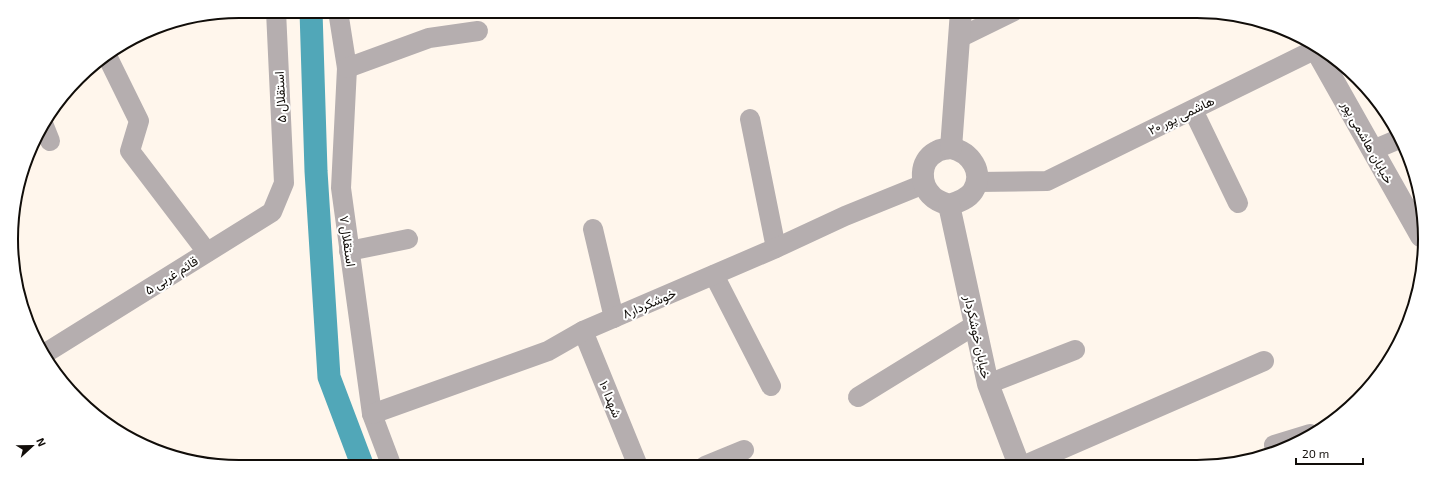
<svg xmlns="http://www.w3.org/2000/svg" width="1436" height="478" font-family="'Exo 2',Vazirmatn,sans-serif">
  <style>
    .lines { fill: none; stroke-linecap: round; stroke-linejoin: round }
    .canal { stroke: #51a7b8; stroke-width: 23 }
    .minor { stroke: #b5aeaf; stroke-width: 20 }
    .tertiary { stroke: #b5aeaf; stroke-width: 22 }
    .labels { text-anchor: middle; stroke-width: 4; stroke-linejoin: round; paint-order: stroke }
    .street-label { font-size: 13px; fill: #110d09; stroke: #fff }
    .rim { fill: none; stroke: #110d09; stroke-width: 2 }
  </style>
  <rect width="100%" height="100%" fill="#fff6ec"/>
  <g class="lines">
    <path class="canal" d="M311,11L316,171L329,377L363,467"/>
    <g class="minor">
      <path d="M338,11L347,68L341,188L372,414L392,467"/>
      <path d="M959,38L1014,11"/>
      <path d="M107,56L139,121L130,151L207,252"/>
      <path d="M347,68L429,38L478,31"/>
      <path d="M1193,110L1238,203"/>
      <path d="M750,119L776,248"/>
      <path d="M44,126L50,141"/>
      <path d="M1373,150L1399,139"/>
      <path d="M977,182L1047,181L1316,49"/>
      <path d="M593,229L614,318"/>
      <path d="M349,251L408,239"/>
      <path d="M714,275L771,386"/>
      <path d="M583,331L638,466"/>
      <path d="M44,354L272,212L284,183L276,11"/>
      <path d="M988,384L1075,350"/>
      <path d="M858,397L975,325"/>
      <path d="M372,414L548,351L583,331L776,248L845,216L924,184"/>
      <path d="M1274,445L1310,434"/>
      <path d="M1025,465L1264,361"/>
      <path d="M705,466L744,450"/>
    </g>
    <g class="tertiary">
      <path d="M1315,48L1421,236"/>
      <path d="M951,148C970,152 985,172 973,191C968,199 958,202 949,205C944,203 937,201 933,197C919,185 919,161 936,152C940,149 946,149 951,148Z"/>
      <path d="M951,148L961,11"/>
      <path d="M949,205L988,384L1019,465"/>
    </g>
  </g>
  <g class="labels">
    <g class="street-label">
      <text transform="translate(280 97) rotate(-93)" y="5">استقلال ۵</text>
      <text transform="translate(1181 115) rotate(-26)" y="5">هاشمی پور ۲۰</text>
      <text transform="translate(1368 142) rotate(61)" y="5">خیابان هاشمی پور</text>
      <text transform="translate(348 241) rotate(82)" y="5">استقلال ۷</text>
      <text transform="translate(171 275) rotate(-32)" y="5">قائم غربی ۵</text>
      <text transform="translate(649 303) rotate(-23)" y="5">خوشکردار۸</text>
      <text transform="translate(978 337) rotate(78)" y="5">خیابان خوشکردار</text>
      <text transform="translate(611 399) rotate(68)" y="5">شهدا ۱۰</text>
    </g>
  </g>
  <path d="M0 0H1436V478H0ZM239 18H1197A221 221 0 0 1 1418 239V239A221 221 0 0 1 1197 460H239A221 221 0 0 1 18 239V239A221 221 0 0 1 239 18Z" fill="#fff" fill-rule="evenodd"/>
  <path class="rim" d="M239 18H1197A221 221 0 0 1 1418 239V239A221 221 0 0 1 1197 460H239A221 221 0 0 1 18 239V239A221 221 0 0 1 239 18Z"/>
  <g transform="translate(32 446) rotate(68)" stroke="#ffffff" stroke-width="3" paint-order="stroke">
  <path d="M0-3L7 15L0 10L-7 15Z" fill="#110d09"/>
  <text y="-6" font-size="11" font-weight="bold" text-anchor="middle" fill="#110d09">N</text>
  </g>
  <path d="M1296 458v6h67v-6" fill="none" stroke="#110d09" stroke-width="2"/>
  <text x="1302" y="458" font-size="12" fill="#110d09" stroke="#ffffff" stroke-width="3" paint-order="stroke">20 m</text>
</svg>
